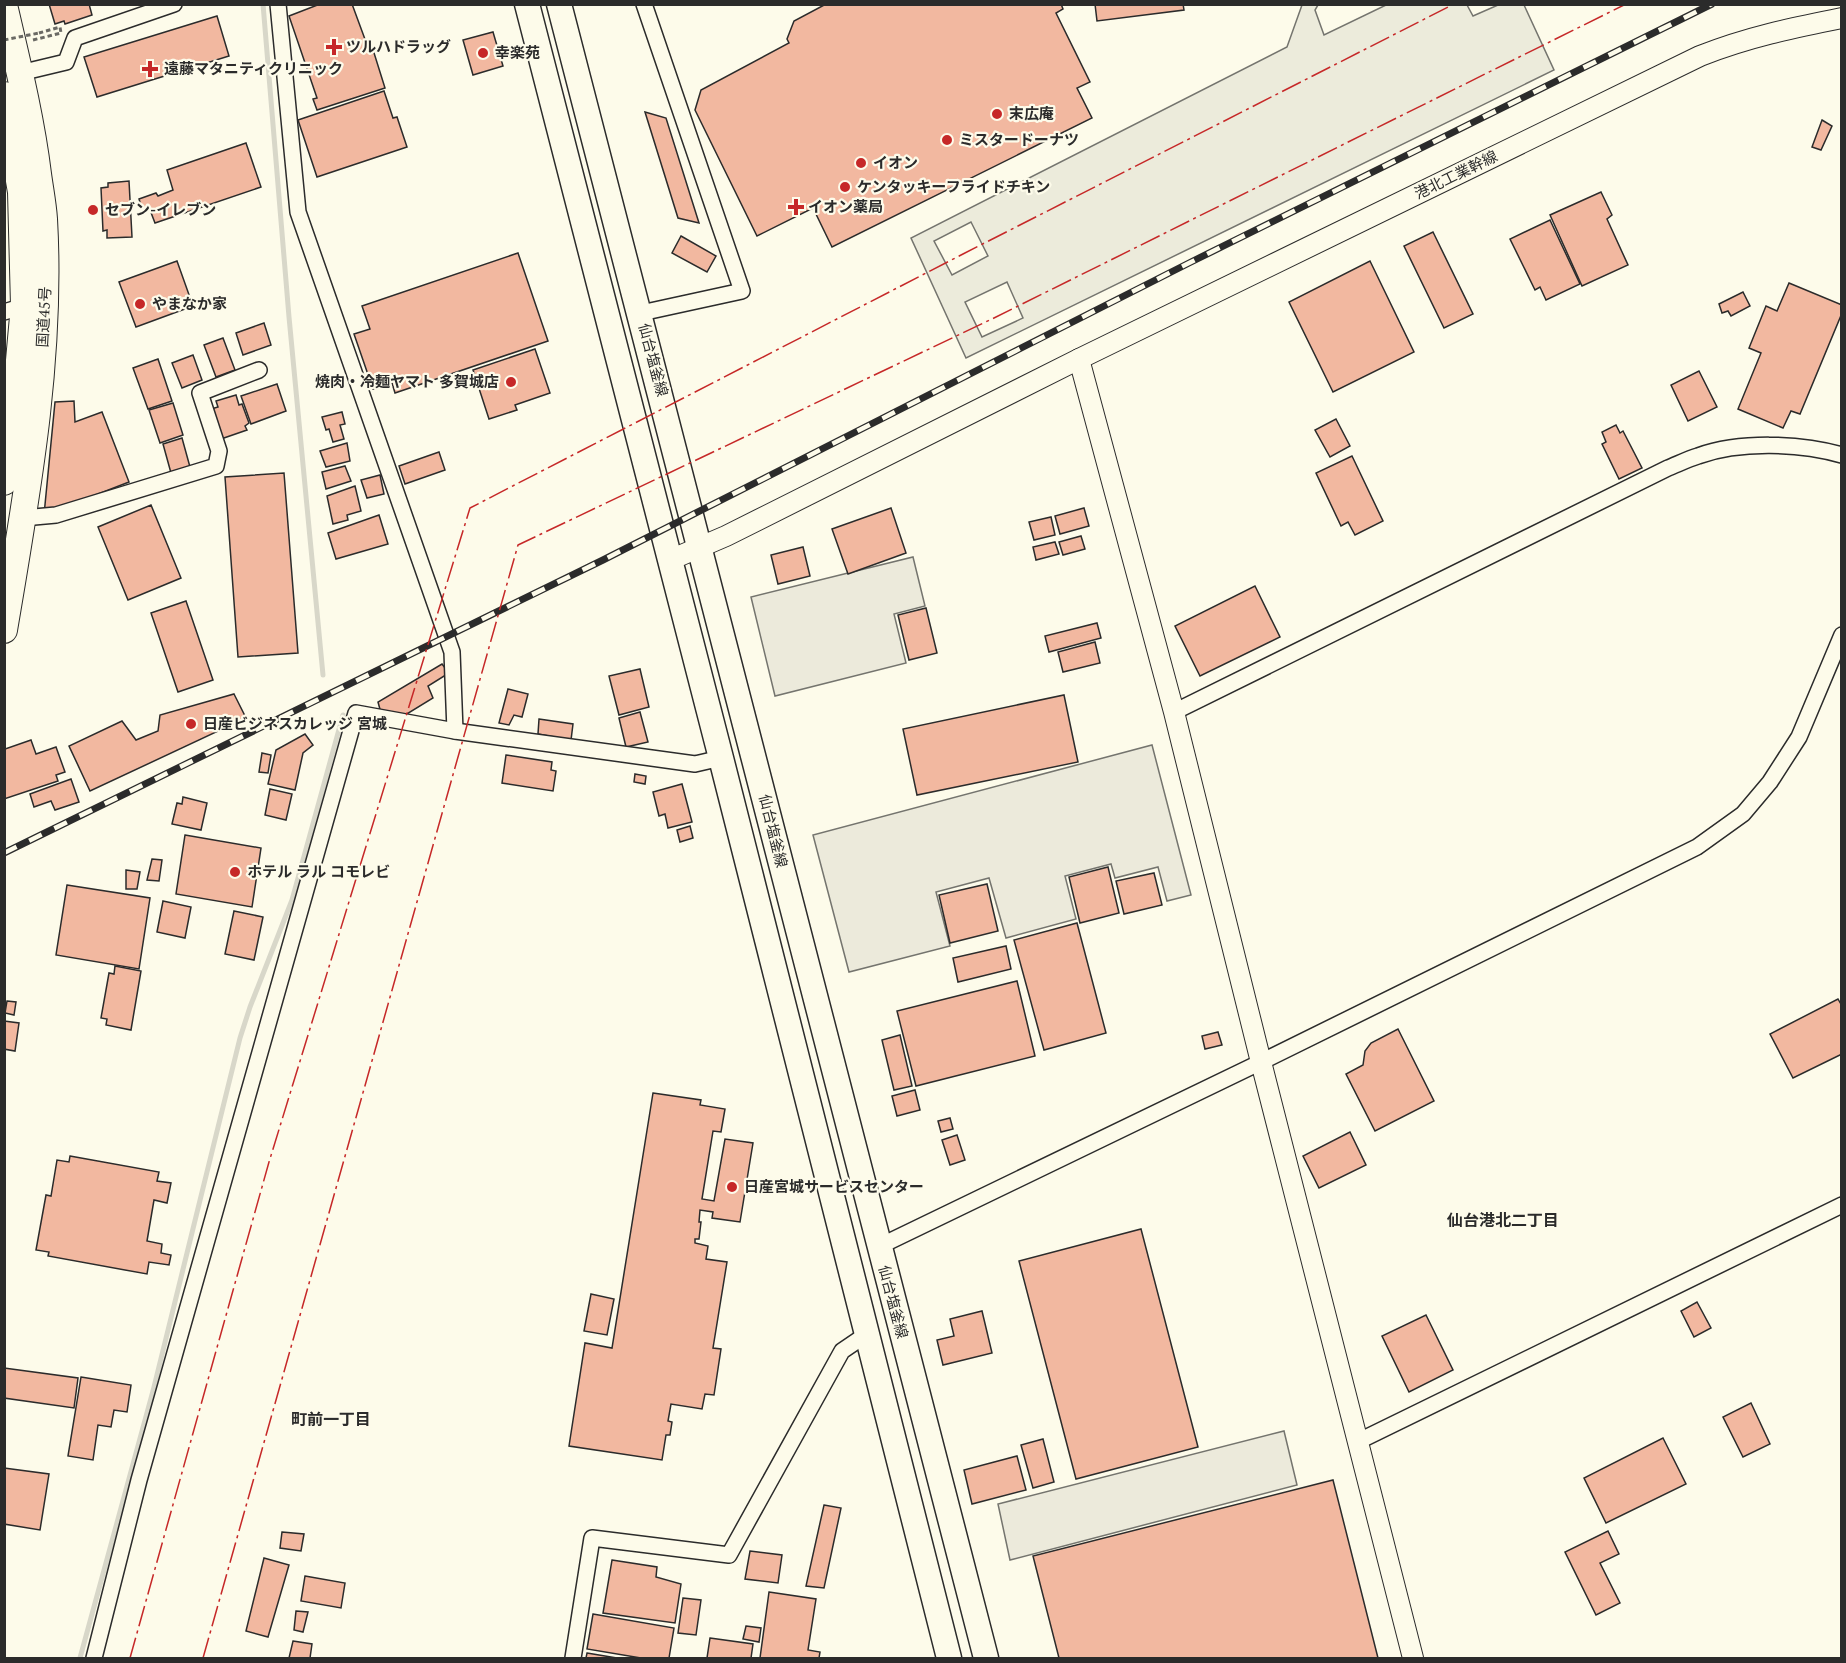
<svg xmlns="http://www.w3.org/2000/svg" width="1846" height="1663" font-family="'PT Serif','Noto Sans JP',serif">
  <style>
    .green { fill: #ecebdb; stroke: #74746e; stroke-width: 1.5; fill-rule: evenodd }
    .parking { fill: #eceadb; stroke: #74746e; stroke-width: 1.5 }
    .lines { fill: none; stroke-linecap: round; stroke-linejoin: round }
    .stream { stroke: #d8d7c9; stroke-width: 5 }
    .building { fill: #f2b8a0; stroke: #2b2b2b; stroke-width: 1.5 }
    .minor-casing { stroke: #2b2b2b; stroke-width: 18 }
    .tertiary-casing { stroke: #2b2b2b; stroke-width: 22 }
    .primary-casing { stroke: #2b2b2b; stroke-width: 27 }
    .trunk-casing { stroke: #2b2b2b; stroke-width: 28 }
    .path { stroke: #6a6964; stroke-width: 3; stroke-dasharray: 4.5 3; stroke-linecap: butt }
    .minor { stroke: #fdfbea; stroke-width: 15 }
    .tertiary { stroke: #fdfbea; stroke-width: 20 }
    .primary { stroke: #fdfbea; stroke-width: 24 }
    .trunk { stroke: #fdfbea; stroke-width: 26 }
    .rail-casing { stroke: #2b2b2b; stroke-width: 7 }
    .rail { stroke: #fdfbea; stroke-width: 4.5; stroke-dasharray: 14; stroke-linecap: butt }
    .path-bridge { stroke: #6a6964; stroke-width: 3; stroke-dasharray: 4.5 3; stroke-linecap: butt }
    .power { stroke: #c62828; stroke-width: 1.5; stroke-dasharray: 21 4.5 3 4.5; stroke-linecap: butt }
    .poi-dot { fill: #c62828; stroke: #fdfbea; stroke-width: 2 }
    .labels { text-anchor: middle; stroke-width: 4.5; stroke-linejoin: round; paint-order: stroke }
    .poi-label { font-size: 15px; font-weight: bold; fill: #2b2b2b; stroke: #fdfbea; text-anchor: start }
    .street-label { font-size: 15px; fill: #2b2b2b; stroke: #fdfbea }
    .neighbourhood-label { font-size: 16px; font-weight: bold; fill: #2b2b2b; stroke: #fdfbea }
  </style>
  <rect width="100%" height="100%" fill="#fdfbea"/>
  <path class="green" d="M1302,5H1318L1315,10L1324,35L1386,5H1467L1473,16L1498,5H1524L1554,70L966,358L911,238L1287,47ZM971,222L988,256L952,275L934,241ZM1007,282L1023,318L982,337L965,302Z"/>
  <g class="parking">
    <path d="M913,557L925,606L894,614L906,663L775,696L751,597Z"/>
    <path d="M1152,745L1191,895L1167,901L1158,867L1115,878L1111,864L1065,876L1076,919L1006,938L989,878L936,892L950,946L849,972L813,835Z"/>
    <path d="M1284,1431L1297,1485L1010,1560L998,1504Z"/>
  </g>
  <g class="lines">
    <g class="stream">
      <path d="M263,4L289,317L323,675"/>
      <path d="M80,1658L153,1391L240,1038L250,1007L292,900L343,715"/>
    </g>
  </g>
  <g class="building">
    <path d="M49,4H89L92,15L65,24L64,21L55,24Z"/>
    <path d="M320,4H352L366,42L370,40L385,88L317,110L313,99L317,98L289,16Z"/>
    <path d="M826,4H1061L1063,9L1056,13L1090,82L1077,88L1092,118L832,247L813,208L757,236L695,110L701,90L789,43L787,39L794,21Z"/>
    <path d="M1095,4H1183L1184,10L1097,21Z"/>
    <path d="M217,16L229,56L97,97L84,57Z"/>
    <path d="M493,32L503,66L473,75L463,40Z"/>
    <path d="M384,91L393,118L397,117L407,147L317,177L298,120Z"/>
    <path d="M645,112L666,118L699,223L678,218Z"/>
    <path d="M1822,120L1832,126L1821,150L1812,147Z"/>
    <path d="M246,143L261,187L155,223L150,210L143,212L139,199L156,193L158,196L173,190L167,170Z"/>
    <path d="M129,181L132,237L107,238V230L103,231L101,188L108,187V183Z"/>
    <path d="M1601,192L1612,215L1607,219L1628,265L1582,286L1550,215Z"/>
    <path d="M1550,220L1580,284L1546,300L1540,287L1535,290L1510,239Z"/>
    <path d="M1433,232L1473,314L1444,328L1404,246Z"/>
    <path d="M681,236L716,256L707,272L672,253Z"/>
    <path d="M518,253L548,341L395,393L392,383L373,389L354,334L370,329L362,306Z"/>
    <path d="M177,261L193,306L136,327L119,282Z"/>
    <path d="M1370,261L1414,352L1333,392L1289,302Z"/>
    <path d="M1789,283L1842,305V313L1800,414L1791,411L1783,428L1738,409L1761,353L1749,348L1766,306L1777,311Z"/>
    <path d="M1743,292L1750,306L1731,316L1728,311L1722,313L1719,304Z"/>
    <path d="M264,323L271,345L243,355L236,333Z"/>
    <path d="M223,338L235,370L216,377L204,345Z"/>
    <path d="M535,349L550,393L515,405L517,410L489,419L473,370Z"/>
    <path d="M193,355L202,380L182,388L172,363Z"/>
    <path d="M158,359L172,401L148,409L133,368Z"/>
    <path d="M1699,371L1717,407L1688,421L1671,385Z"/>
    <path d="M277,384L286,411L251,424L241,396Z"/>
    <path d="M236,395L239,405L242,404L249,423L245,426L247,430L221,439L211,409L218,407L216,401Z"/>
    <path d="M74,401L75,422L102,412L129,482L44,515L55,402Z"/>
    <path d="M173,403L183,435L160,443L149,410Z"/>
    <path d="M342,412L345,424L340,425L344,439L333,442L329,429L326,430L322,417Z"/>
    <path d="M1336,419L1350,446L1330,457L1315,430Z"/>
    <path d="M1616,425L1620,433L1623,431L1642,468L1619,479L1602,444L1606,442L1602,432Z"/>
    <path d="M182,438L190,467L171,473L163,444Z"/>
    <path d="M347,443L350,461L326,467L320,451Z"/>
    <path d="M439,452L445,470L405,484L399,466Z"/>
    <path d="M1352,456L1383,521L1355,535L1348,522L1341,526L1316,473Z"/>
    <path d="M345,466L351,481L326,489L322,472Z"/>
    <path d="M284,473L298,653L238,657L225,477Z"/>
    <path d="M380,475L384,494L367,498L361,480Z"/>
    <path d="M355,486L361,511L347,515L348,520L333,524L327,496Z"/>
    <path d="M151,505L181,578L128,600L98,527Z"/>
    <path d="M891,508L906,553L848,574L832,529Z"/>
    <path d="M1084,508L1089,526L1060,534L1055,516Z"/>
    <path d="M379,515L388,544L336,559L328,533Z"/>
    <path d="M1051,517L1055,535L1034,540L1029,522Z"/>
    <path d="M1081,536L1085,549L1063,555L1059,542Z"/>
    <path d="M1055,542L1059,554L1036,560L1033,547Z"/>
    <path d="M803,547L810,576L778,584L771,555Z"/>
    <path d="M1255,586L1280,637L1200,676L1175,626Z"/>
    <path d="M186,601L213,680L178,692L151,613Z"/>
    <path d="M926,608L937,653L909,660L898,615Z"/>
    <path d="M1097,623L1101,638L1049,652L1045,636Z"/>
    <path d="M1095,642L1100,663L1063,672L1058,652Z"/>
    <path d="M442,664L449,673L428,686L433,698L402,717L381,713L378,702Z"/>
    <path d="M640,669L649,707L619,715L609,676Z"/>
    <path d="M508,689L528,694L522,717L514,715L509,725L499,723Z"/>
    <path d="M234,694L246,718L90,791L69,746L122,721L136,740L158,731L160,715Z"/>
    <path d="M1064,695L1078,762L917,795L903,729Z"/>
    <path d="M640,712L648,742L626,747L619,718Z"/>
    <path d="M539,719L573,724L571,740L538,734Z"/>
    <path d="M305,734L313,745L303,753L295,790L268,784L276,750Z"/>
    <path d="M31,740L36,754L56,747L65,772L56,775L58,781L4,799L5,749Z"/>
    <path d="M262,753L271,755L268,773L259,772Z"/>
    <path d="M506,755L552,762L551,770L556,771L553,791L502,783Z"/>
    <path d="M635,774L646,776L645,784L634,782Z"/>
    <path d="M71,779L79,802L55,810L51,801L34,807L30,794Z"/>
    <path d="M682,784L692,822L668,828L665,814L659,816L653,792Z"/>
    <path d="M270,789L292,794L286,820L265,815Z"/>
    <path d="M183,797L207,803L201,830L172,824L177,803L182,804Z"/>
    <path d="M690,826L693,838L680,842L677,830Z"/>
    <path d="M185,835L261,848L252,907L176,894Z"/>
    <path d="M152,859L162,860L159,881L147,880Z"/>
    <path d="M1108,867L1119,913L1080,923L1069,877Z"/>
    <path d="M126,870L140,872L137,889H126Z"/>
    <path d="M1154,873L1162,905L1124,914L1116,881Z"/>
    <path d="M987,884L998,931L950,943L939,895Z"/>
    <path d="M67,885L150,898L139,969L56,955Z"/>
    <path d="M163,901L191,907L185,938L157,932Z"/>
    <path d="M234,911L263,917L254,960L225,954Z"/>
    <path d="M1077,923L1106,1033L1044,1050L1014,940Z"/>
    <path d="M1006,946L1011,969L958,982L953,958Z"/>
    <path d="M115,966L141,971L131,1030L106,1025L107,1019L101,1018L109,973L114,974Z"/>
    <path d="M1017,981L1035,1056L916,1086L897,1011Z"/>
    <path d="M1838,999L1842,1006V1054L1793,1078L1770,1034Z"/>
    <path d="M7,1001L16,1002L14,1015L5,1013Z"/>
    <path d="M4,1021L19,1023L15,1051L4,1049Z"/>
    <path d="M1398,1029L1434,1101L1375,1131L1346,1074L1363,1065L1365,1051L1371,1043Z"/>
    <path d="M1218,1032L1222,1045L1205,1049L1202,1036Z"/>
    <path d="M900,1035L912,1086L894,1090L882,1040Z"/>
    <path d="M915,1090L920,1110L897,1116L892,1096Z"/>
    <path d="M653,1093L701,1100L700,1105L725,1109L721,1132L713,1131L702,1199L714,1201L725,1139L753,1143L740,1222L712,1218L713,1212L700,1210L699,1222H701L699,1239H695V1243L708,1246L706,1259L727,1262L713,1348L721,1349L714,1395L705,1394L702,1409L671,1404L668,1421L672,1422L670,1435H666L662,1460L569,1446L585,1343L612,1348Z"/>
    <path d="M950,1118L953,1129L941,1132L938,1121Z"/>
    <path d="M1350,1132L1366,1165L1319,1188L1303,1156Z"/>
    <path d="M957,1135L965,1160L950,1165L942,1140Z"/>
    <path d="M70,1156L159,1172L157,1181L171,1183L167,1203L154,1200L147,1241L162,1244L161,1253L171,1255L169,1265L149,1262L147,1274L48,1256L49,1252L36,1250L46,1195L51,1196L57,1160L69,1162Z"/>
    <path d="M1141,1229L1198,1447L1076,1479L1019,1261Z"/>
    <path d="M591,1294L614,1299L607,1335L584,1331Z"/>
    <path d="M1697,1302L1711,1328L1694,1337L1681,1311Z"/>
    <path d="M982,1311L992,1353L943,1365L937,1340L954,1336L950,1319Z"/>
    <path d="M1426,1315L1453,1370L1409,1392L1382,1336Z"/>
    <path d="M4,1368L78,1378L74,1408L4,1398Z"/>
    <path d="M81,1377L131,1385L127,1412L114,1410L111,1427L98,1425L93,1460L68,1456Z"/>
    <path d="M1751,1403L1770,1444L1743,1457L1723,1417Z"/>
    <path d="M1663,1438L1686,1484L1606,1523L1584,1478Z"/>
    <path d="M1043,1439L1054,1482L1033,1488L1021,1445Z"/>
    <path d="M1017,1456L1026,1490L972,1504L964,1470Z"/>
    <path d="M4,1468L49,1474L40,1530L4,1524Z"/>
    <path d="M1333,1480L1378,1658H1059L1033,1556Z"/>
    <path d="M824,1505L841,1508L824,1588L806,1586Z"/>
    <path d="M1608,1531L1619,1554L1600,1563L1620,1603L1596,1615L1565,1552Z"/>
    <path d="M282,1532L304,1534L301,1551L280,1548Z"/>
    <path d="M750,1551L782,1555L778,1583L745,1579Z"/>
    <path d="M264,1558L289,1565L268,1637L246,1631Z"/>
    <path d="M612,1560L657,1567L656,1577L681,1584L675,1623L603,1613Z"/>
    <path d="M305,1576L345,1583L341,1608L301,1601Z"/>
    <path d="M769,1592L816,1599L808,1650L820,1652L819,1658H760Z"/>
    <path d="M683,1598L701,1600L696,1635L678,1633Z"/>
    <path d="M296,1611L308,1612L303,1632L294,1630Z"/>
    <path d="M593,1614L674,1628L669,1658H641L587,1649Z"/>
    <path d="M746,1626L761,1628L759,1642L743,1639Z"/>
    <path d="M710,1638L753,1644L751,1658H707Z"/>
    <path d="M293,1641L312,1644L310,1658H289Z"/>
    <path d="M587,1653L617,1658H586Z"/>
  </g>
  <g class="lines">
    <defs>
      <g id="minor">
        <path d="M278,4L298,212L452,652L455,731"/>
        <path d="M20,73L66,62L75,38L174,4"/>
        <path d="M4,312L24,306"/>
        <path d="M641,313L742,291L644,4"/>
        <path d="M23,518L56,515L216,466L219,451L200,393L259,370"/>
        <path d="M1174,712L1668,468C1678,464 1688,459 1698,456C1740,441 1799,443 1842,455"/>
        <path d="M878,1247L1261,1062L1697,847L1743,814L1770,782L1799,737L1842,635"/>
        <path d="M1357,1442L1842,1205"/>
        <path d="M94,1658L139,1480L356,713L455,731L695,764L721,758"/>
        <path d="M573,1658L592,1538L729,1555L842,1351L867,1334"/>
      </g>
      <g id="tertiary">
        <path d="M1079,359L1174,712L1261,1062L1413,1658"/>
        <path d="M670,560L726,536L1079,359L1700,56C1748,37 1792,28 1842,18"/>
      </g>
      <g id="primary">
        <path d="M527,4L721,758L949,1658"/>
        <path d="M559,4C705,555 842,1108 986,1658"/>
      </g>
      <g id="trunk">
        <path d="M4,5C17,61 31,117 38,174C40,189 43,204 44,219C52,357 27,494 4,630"/>
        <path d="M4,95L21,192L24,306L13,426L4,482"/>
      </g>
    </defs>
    <use href="#minor" class="minor-casing"/>
    <use href="#tertiary" class="tertiary-casing"/>
    <use href="#primary" class="primary-casing"/>
    <use href="#trunk" class="trunk-casing"/>
    <path class="path" d="M33,40L61,33L60,27L39,33"/>
    <use href="#minor" class="minor"/>
    <use href="#tertiary" class="tertiary"/>
    <use href="#primary" class="primary"/>
    <use href="#trunk" class="trunk"/>
    <defs>
      <path id="rail" d="M4,853L603,560L1189,263L1712,4"/>
    </defs>
    <use href="#rail" class="rail-casing"/>
    <use href="#rail" class="rail"/>
    <path class="path-bridge" d="M4,40L39,33"/>
    <g class="power">
      <path d="M130,1658L269,1162L470,508L963,254L1454,4"/>
      <path d="M203,1658L518,545L994,318L1626,4"/>
    </g>
  </g>
  <g class="poi-dot">
    <path d="M331 38h6v6h6v6h-6v6h-6v-6h-6v-6h6z"/>
    <circle cx="483" cy="53" r="6"/>
    <path d="M147 60h6v6h6v6h-6v6h-6v-6h-6v-6h6z"/>
    <circle cx="997" cy="114" r="6"/>
    <circle cx="947" cy="140" r="6"/>
    <circle cx="861" cy="163" r="6"/>
    <circle cx="845" cy="187" r="6"/>
    <path d="M793 198h6v6h6v6h-6v6h-6v-6h-6v-6h6z"/>
    <circle cx="93" cy="210" r="6"/>
    <circle cx="140" cy="304" r="6"/>
    <circle cx="511" cy="382" r="6"/>
    <circle cx="191" cy="724" r="6"/>
    <circle cx="235" cy="872" r="6"/>
    <circle cx="732" cy="1187" r="6"/>
  </g>
  <g class="labels">
    <g class="poi-label">
      <text x="346" y="52">ツルハドラッグ</text>
      <text x="495" y="58">幸楽苑</text>
      <text x="164" y="74">遠藤マタニティクリニック</text>
      <text x="1009" y="119">末広庵</text>
      <text x="959" y="145">ミスタードーナツ</text>
      <text x="873" y="168">イオン</text>
      <text x="857" y="192">ケンタッキーフライドチキン</text>
      <text x="808" y="212">イオン薬局</text>
      <text x="105" y="215">セブン-イレブン</text>
      <text x="152" y="309">やまなか家</text>
      <text x="499" y="387" text-anchor="end">焼肉・冷麺ヤマト 多賀城店</text>
      <text x="203" y="729">日産ビジネスカレッジ 宮城</text>
      <text x="247" y="877">ホテル ラル コモレビ</text>
      <text x="744" y="1192">日産宮城サービスセンター</text>
    </g>
    <g class="street-label">
      <text transform="translate(1456 175) rotate(-26)" y="5">港北工業幹線</text>
      <text transform="translate(44 317) rotate(-87)" y="5">国道45号</text>
      <text transform="translate(653 360) rotate(75)" y="5">仙台塩釜線</text>
      <text transform="translate(773 831) rotate(76)" y="5">仙台塩釜線</text>
      <text transform="translate(893 1302) rotate(75)" y="5">仙台塩釜線</text>
    </g>
    <g class="neighbourhood-label">
      <text x="1503" y="1226">仙台港北二丁目</text>
      <text x="331" y="1425">町前一丁目</text>
    </g>
  </g>
  <rect width="1846" height="1663" fill="none" stroke="#2b2b2b" stroke-width="12"/>
</svg>
